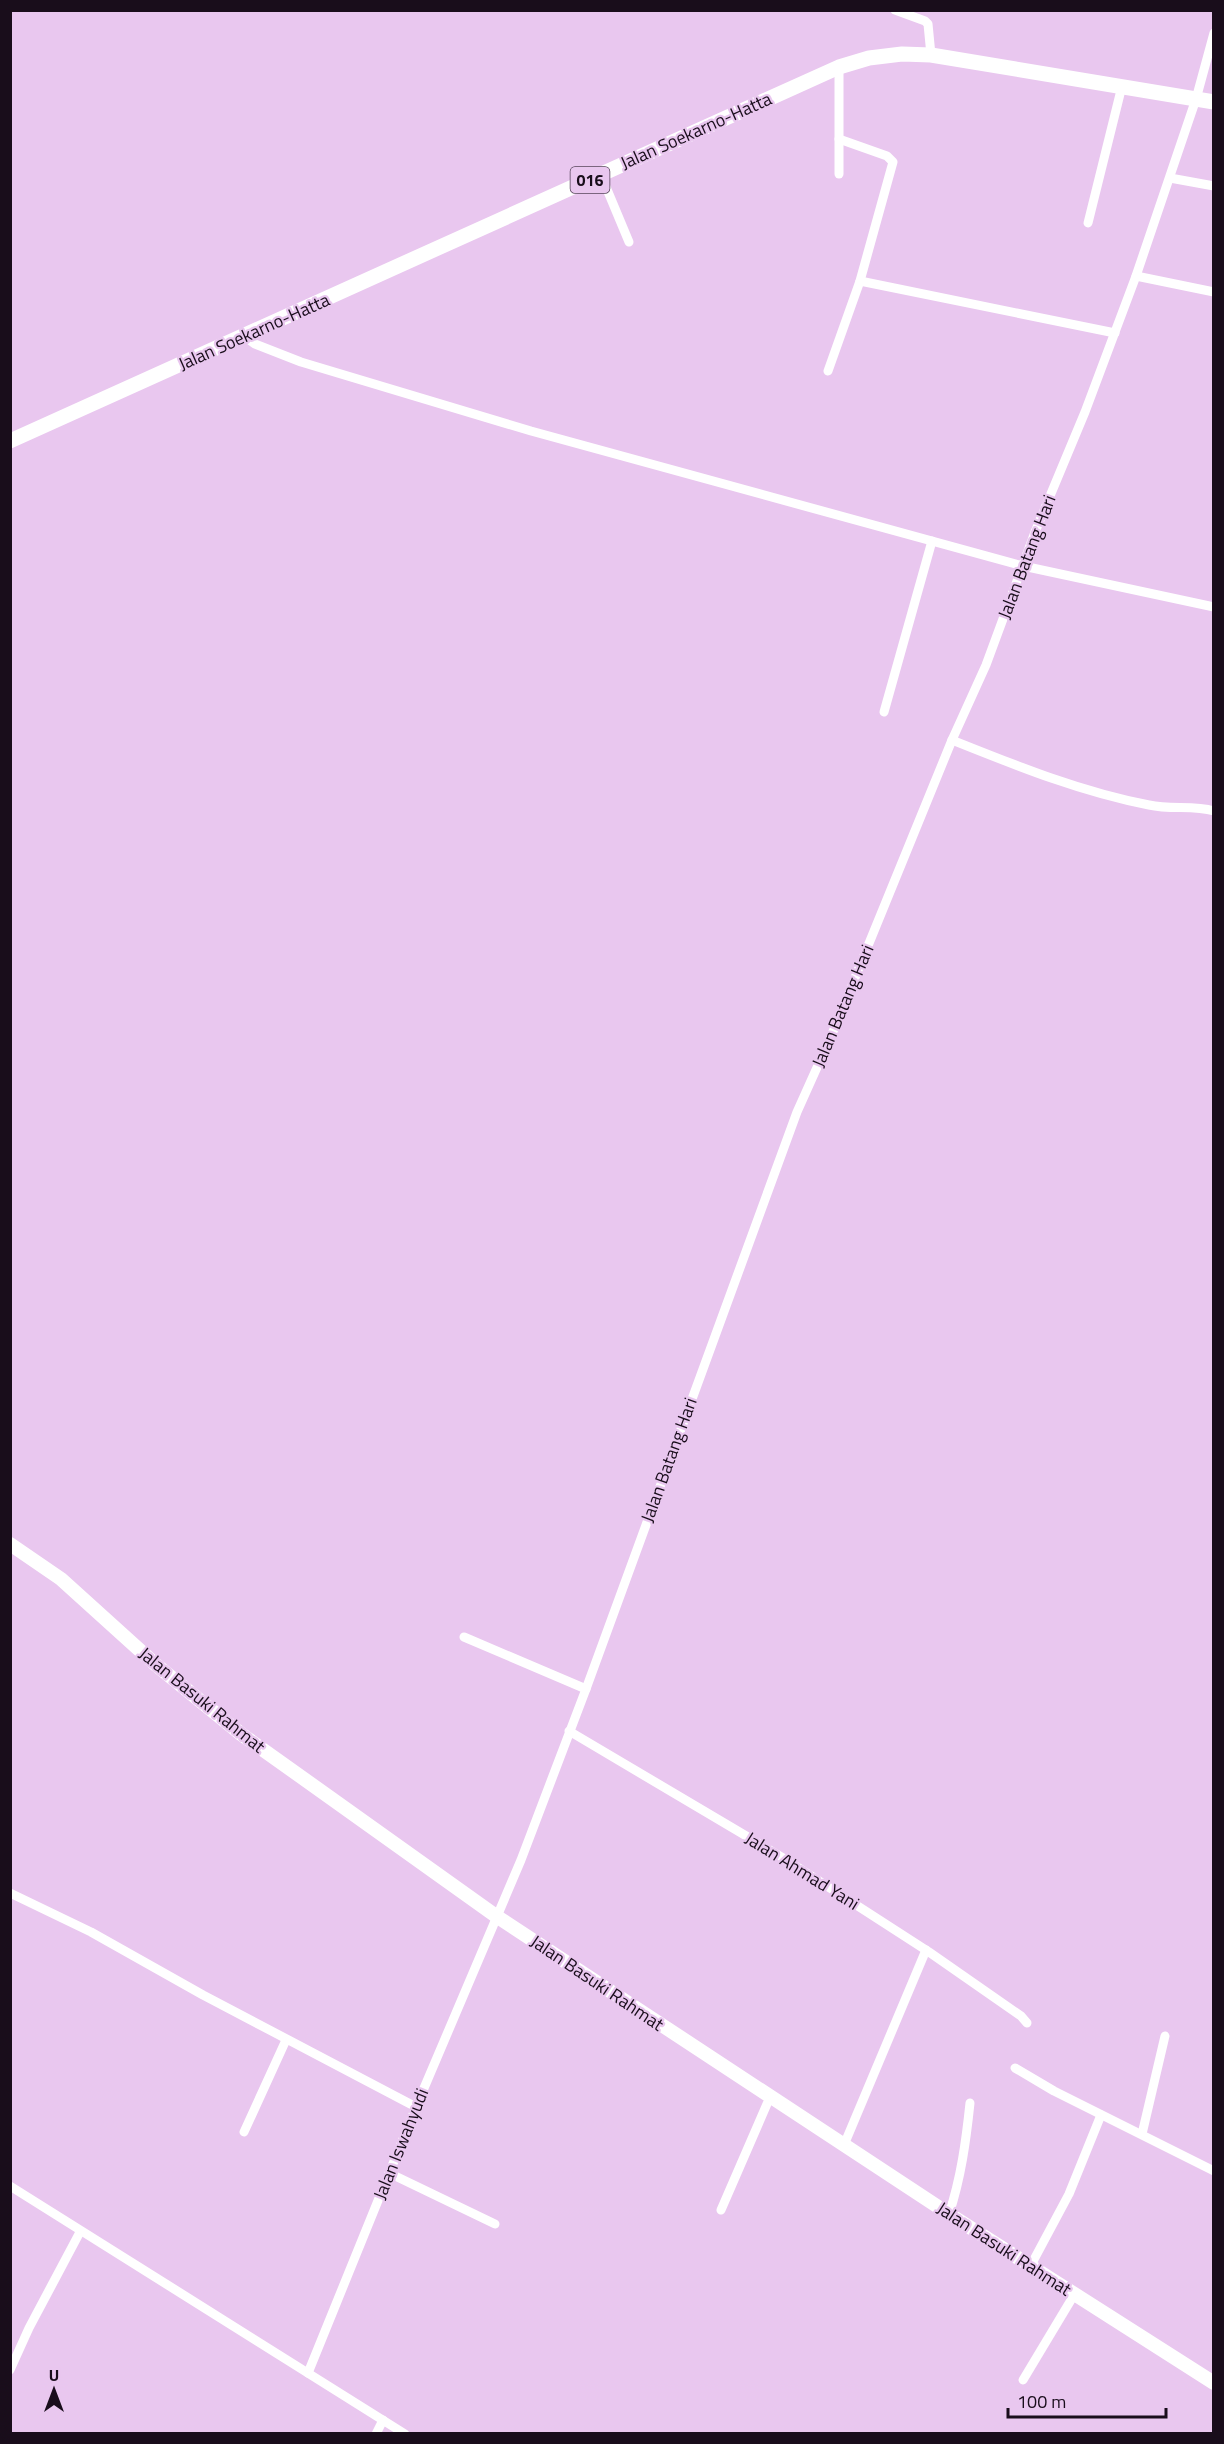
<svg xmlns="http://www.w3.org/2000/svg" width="1224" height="2444" font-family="'Titillium Web',sans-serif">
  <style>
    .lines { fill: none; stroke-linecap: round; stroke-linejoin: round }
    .minor { stroke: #fff; stroke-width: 9 }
    .secondary { stroke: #fff; stroke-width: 14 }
    .primary { stroke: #fff; stroke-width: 15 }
    .labels { text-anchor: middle; stroke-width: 4.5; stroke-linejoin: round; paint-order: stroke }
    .shield { fill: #e9c7ef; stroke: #57455b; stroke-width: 1.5 }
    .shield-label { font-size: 16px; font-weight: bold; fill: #190d1b }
    .street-label { font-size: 18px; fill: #190d1b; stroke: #e9c7ef }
  </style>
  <rect width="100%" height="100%" fill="#e9c7ef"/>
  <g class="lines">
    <g class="minor">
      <path d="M895,10L925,21L928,24L931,55"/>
      <path d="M839,67V174"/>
      <path d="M601,175L629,242"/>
      <path d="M1170,178L1214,186"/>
      <path d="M1088,223L1122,86"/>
      <path d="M1136,276L1214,292"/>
      <path d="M860,281L1115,333"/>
      <path d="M244,336L255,344L301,362L531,431L1023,566L1214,607"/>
      <path d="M828,371L860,281L893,162L887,156L839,139"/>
      <path d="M884,712L932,541"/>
      <path d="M952,740C1017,766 1081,792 1149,805C1171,810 1193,805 1214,811"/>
      <path d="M464,1637L586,1689"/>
      <path d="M569,1731L785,1859L929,1952L1021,2016L1027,2023"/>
      <path d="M10,1893L91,1932L203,1995L416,2107"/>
      <path d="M1015,2068L1054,2091L1214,2171"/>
      <path d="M244,2132L286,2040"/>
      <path d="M1142,2134L1165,2036"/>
      <path d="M844,2145L926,1950"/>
      <path d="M389,2173L495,2224"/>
      <path d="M10,2186L405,2434"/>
      <path d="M721,2210L770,2097"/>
      <path d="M949,2214C961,2178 966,2141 970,2103"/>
      <path d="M1030,2267L1069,2194L1101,2115"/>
      <path d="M10,2370L29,2328L80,2232"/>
      <path d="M308,2373L416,2107L521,1860L586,1689L797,1112L832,1034L952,740L986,665L1035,532L1085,412L1136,276L1196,99L1214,33"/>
      <path d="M1023,2380L1074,2295"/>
      <path d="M376,2434L383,2420"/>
    </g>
    <path class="secondary" d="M10,1544L61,1579L155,1664L241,1734L496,1916L949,2214L1214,2383"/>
    <path class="primary" d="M10,441L839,67L869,58L902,54L931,55L1214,102"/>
  </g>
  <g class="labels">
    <rect class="shield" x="570.5" y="167" width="39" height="26" rx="4.5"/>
    <g class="shield-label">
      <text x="590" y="186">016</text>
    </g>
    <g class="street-label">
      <text transform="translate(696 131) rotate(-24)" y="6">Jalan Soekarno-Hatta</text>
      <text transform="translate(254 332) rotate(-24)" y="6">Jalan Soekarno-Hatta</text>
      <text transform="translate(1027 557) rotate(-69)" y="6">Jalan Batang Hari</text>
      <text transform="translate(843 1006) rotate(-67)" y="6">Jalan Batang Hari</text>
      <text transform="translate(669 1460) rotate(-70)" y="6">Jalan Batang Hari</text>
      <text transform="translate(202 1700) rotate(39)" y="6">Jalan Basuki Rahmat</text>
      <text transform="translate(802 1871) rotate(32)" y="6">Jalan Ahmad Yani</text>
      <text transform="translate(597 1983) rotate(34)" y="6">Jalan Basuki Rahmat</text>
      <text transform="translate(401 2144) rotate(-68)" y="6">Jalan Iswahyudi</text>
      <text transform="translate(1004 2249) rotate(33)" y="6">Jalan Basuki Rahmat</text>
    </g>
  </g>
  <rect width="1224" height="2444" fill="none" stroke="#190d1b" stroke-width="24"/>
  <g transform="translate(54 2390)" stroke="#e9c7ef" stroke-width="4.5" paint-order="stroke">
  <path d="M0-4.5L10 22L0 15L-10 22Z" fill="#190d1b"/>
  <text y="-9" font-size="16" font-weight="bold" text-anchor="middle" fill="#190d1b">U</text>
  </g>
  <path d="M1008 2408v9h158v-9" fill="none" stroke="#190d1b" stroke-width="3"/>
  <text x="1017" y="2408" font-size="18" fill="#190d1b" stroke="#e9c7ef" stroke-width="4.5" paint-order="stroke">100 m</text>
</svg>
